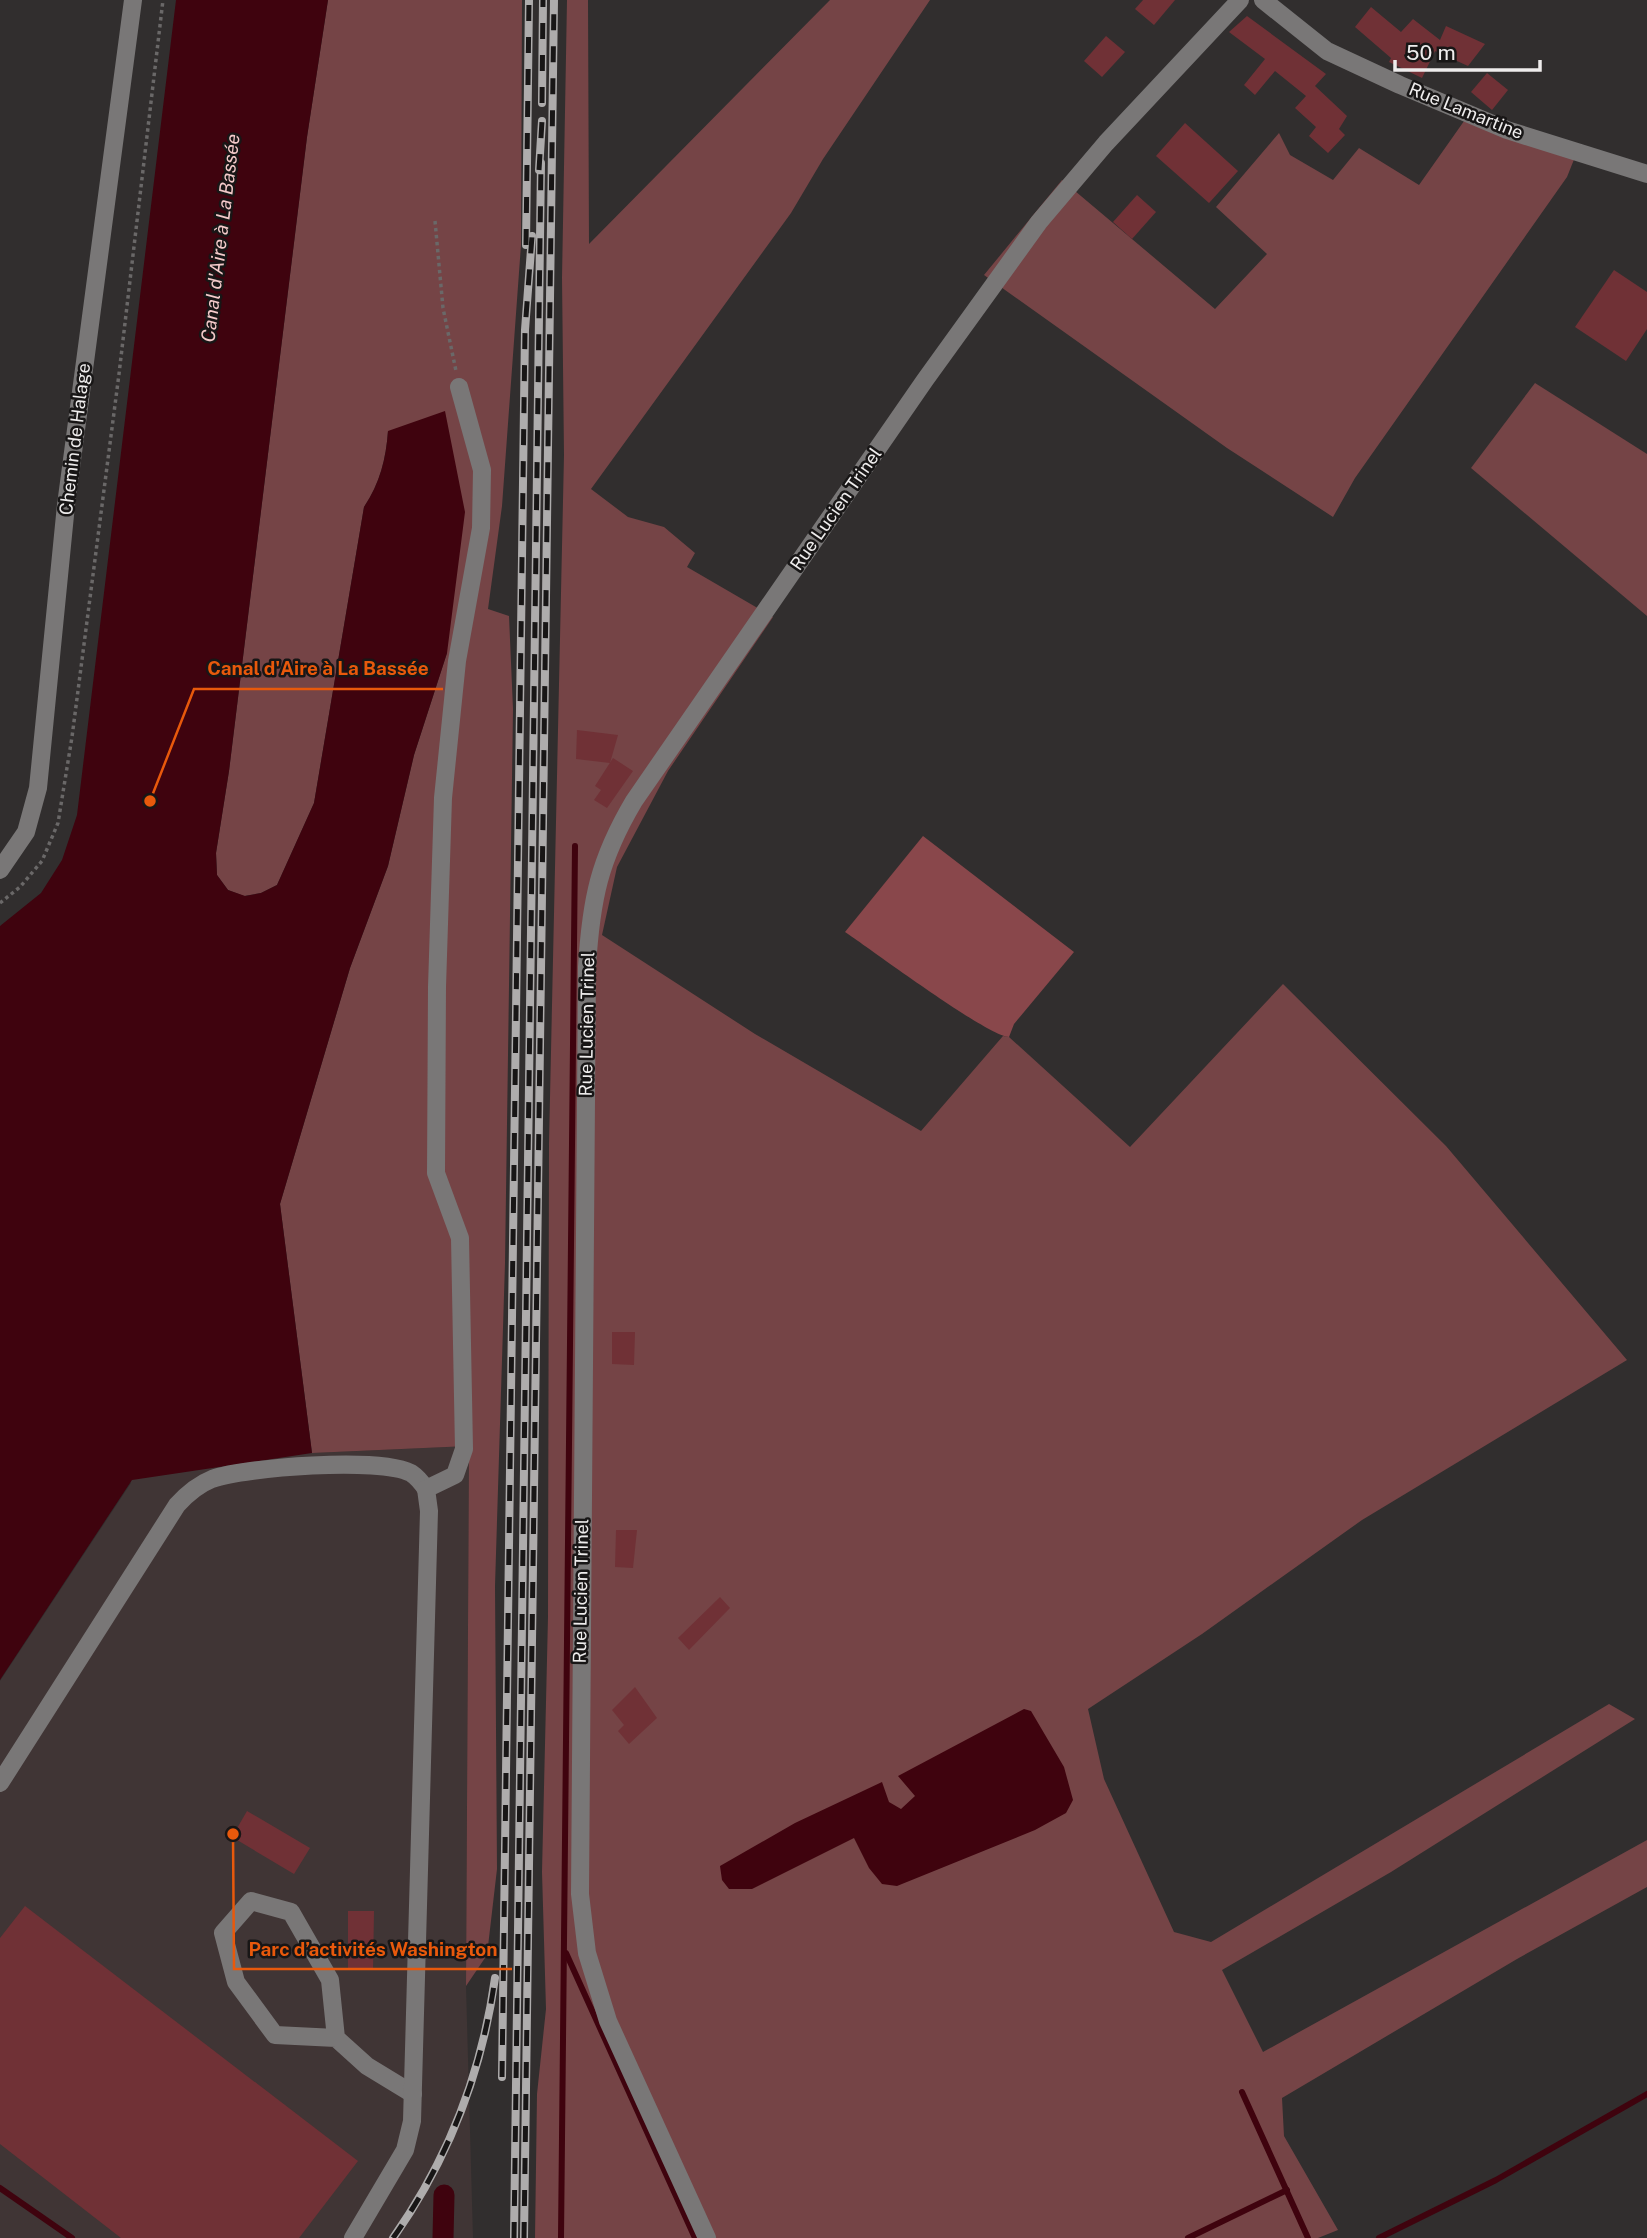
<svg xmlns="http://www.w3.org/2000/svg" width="1647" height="2238" font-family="'Public Sans',sans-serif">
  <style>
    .built { fill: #403535 }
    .green { fill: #754446 }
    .forest { fill: #89474b }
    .water { fill: #3f030e }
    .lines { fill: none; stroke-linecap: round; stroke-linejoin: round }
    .stream { stroke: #3f030e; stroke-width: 6 }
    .canal { stroke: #3f030e; stroke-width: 21 }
    .building { fill: #703136 }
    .path { stroke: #6a6868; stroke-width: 3.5; stroke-dasharray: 3.5 3.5; stroke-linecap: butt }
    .minor { stroke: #797777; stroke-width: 18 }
    .rail-casing { stroke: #aeacac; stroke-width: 8 }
    .rail { stroke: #181616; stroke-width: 5; stroke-dasharray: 16; stroke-linecap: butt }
    .labels { text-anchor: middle; stroke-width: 5; stroke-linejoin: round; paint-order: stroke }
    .street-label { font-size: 18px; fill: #eeecec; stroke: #181616 }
    .water-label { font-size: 19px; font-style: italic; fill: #f4caca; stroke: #181616 }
    .leader { fill: none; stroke: #e8590c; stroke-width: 2.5 }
    .callout-dot { fill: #e8590c; stroke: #181616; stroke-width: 2.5 }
    .callout-label { font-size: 19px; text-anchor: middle; font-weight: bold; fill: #e8590c; stroke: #181616; stroke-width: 5; stroke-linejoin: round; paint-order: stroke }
  </style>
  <rect width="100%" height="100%" fill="#312e2e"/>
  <path class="built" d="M59,1406L312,1453L469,1446L466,1986L473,2238H0V1681L131,1483Z"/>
  <g class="green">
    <path d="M328,0H522L521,245L502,506L488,609L509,616L513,709L505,1263L495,1586L497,1869L487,1955L466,1986L469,1446L312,1453L280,1204L350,968L388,866L414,755L447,653L388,431C386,459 380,483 364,507L314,803L277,885L261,893L244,896L228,890L217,875L216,853L229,771L307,137Z"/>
    <path d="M567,0H588L589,244L830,0H930L823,159L791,213L591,489L628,517L664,527L695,553L687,567L773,617L668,771L617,867L602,935L755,1034L921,1131L1003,1036L1009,1037L1130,1147L1283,984L1446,1146L1627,1360L1362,1520L1202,1634L1088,1709L1104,1779L1174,1932L1211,1942L1609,1704L1635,1719L1391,1872L1222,1970L1263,2052L1647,1840V1887L1517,1959L1282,2098L1284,2136L1338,2230L1318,2238H535L537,2094L546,2009L542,1872L548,1617L549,1143L564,455L562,278Z"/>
    <path d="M1469,114L1577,152L1567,177L1355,478L1333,517L1227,448L984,275L1062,180L1215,309L1267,254L1216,207L1279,133L1290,155L1333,180L1359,148L1419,185Z"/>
    <path d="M1535,383L1647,454V616L1471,468Z"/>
  </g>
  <path class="forest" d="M923,836L1074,952L1014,1024L1009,1037C987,1036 872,950 845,932Z"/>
  <g class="water">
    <path d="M176,0H328L307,137L229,771L216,853L217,875L228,890L245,896L261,893L277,885L314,803L364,507C380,483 386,459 388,431L445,411L465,512L447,653L414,755L388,866L350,968L280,1204L312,1453L132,1480L0,1680V926L41,893L62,860L77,815Z"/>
    <path d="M1024,1709L1031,1711L1064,1767L1073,1800L1066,1813L1035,1830L897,1886L882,1884L869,1868L854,1838L752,1889H729L722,1880L720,1866L795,1823L882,1782L889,1802L901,1809L915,1796L898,1776Z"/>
  </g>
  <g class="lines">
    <g class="stream">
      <path d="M566,1953L695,2238"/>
      <path d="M1242,2092L1308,2238"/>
      <path d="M0,2188L72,2238"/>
      <path d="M561,2238L575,846"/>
      <path d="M1188,2238L1287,2190"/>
      <path d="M1379,2238L1496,2180L1647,2094"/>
    </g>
    <path class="canal" d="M443,2238L444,2195"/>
  </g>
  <g class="building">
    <path d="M1143,0H1175L1154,25L1135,9Z"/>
    <path d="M1371,7L1401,32L1413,19L1440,40L1446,26L1485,44L1468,66L1435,51L1438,45L1422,78L1389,62L1391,58L1355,27Z"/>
    <path d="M1247,16L1326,74L1315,86L1347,116L1339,129L1345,135L1328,153L1309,136L1316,127L1295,108L1306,96L1275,71L1255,95L1244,85L1265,59L1229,32Z"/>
    <path d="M1106,36L1125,52L1102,77L1084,61Z"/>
    <path d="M1487,73L1508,90L1492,110L1471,92Z"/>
    <path d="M1185,123L1238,171L1209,203L1156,156Z"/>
    <path d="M1137,195L1156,212L1132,239L1113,222Z"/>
    <path d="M1614,270L1647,292V329L1626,361L1575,327Z"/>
    <path d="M577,730L618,735L610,763L576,759Z"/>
    <path d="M613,758L633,771L607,808L594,800L601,790L595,786Z"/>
    <path d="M612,1332H635L634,1365L612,1364Z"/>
    <path d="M616,1530H637L633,1568L615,1567Z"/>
    <path d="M720,1597L730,1608L689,1650L678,1638Z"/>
    <path d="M635,1687L657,1718L629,1744L618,1731L624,1725L612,1710Z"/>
    <path d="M247,1811L310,1848L294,1874L232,1837Z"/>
    <path d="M25,1906L358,2161L299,2238H121L0,2144V1938Z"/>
    <path d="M348,1911H374L373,1970H348Z"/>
  </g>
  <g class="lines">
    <g class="path">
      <path d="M435,221L443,308L456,371"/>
      <path d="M0,903L20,887L42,861L58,823L72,737L119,374L163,0"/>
    </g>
    <g class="minor">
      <path d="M1263,0L1327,51L1400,85L1507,130L1647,174"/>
      <path d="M0,870L26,832L38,788L66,505L133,0"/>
      <path d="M0,1783L177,1505C187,1494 197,1485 212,1479C246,1467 379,1457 411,1473C417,1477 422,1483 426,1489"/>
      <path d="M336,2038L275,2035L236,1982L223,1933L251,1901L291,1912L330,1980L336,2038L367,2066L413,2094"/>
      <path d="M353,2238L405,2150L412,2121L429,1511L426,1489L455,1475L464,1449L460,1238L436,1173L437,987L443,798L457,661L481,528L482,470L459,387"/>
      <path d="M707,2238L608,2021L587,1953L580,1894L587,967C591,900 599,860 634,801L925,380L1039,222L1106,143L1240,0"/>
    </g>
    <defs>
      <g id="rail">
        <path d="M542,103L543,0"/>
        <path d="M539,170L542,121"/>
        <path d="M526,245L529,0"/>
        <path d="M502,2077L525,330L532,236"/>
        <path d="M393,2238C448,2160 482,2072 495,1978"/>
        <path d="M514,2238L541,163"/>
        <path d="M524,2238L554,0"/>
      </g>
    </defs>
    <use href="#rail" class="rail-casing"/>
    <use href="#rail" class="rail"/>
  </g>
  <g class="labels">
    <g class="street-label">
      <text transform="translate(1466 111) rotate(22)" y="6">Rue Lamartine</text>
      <text transform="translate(75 439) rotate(-83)" y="6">Chemin de Halage</text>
      <text transform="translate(836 509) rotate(-55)" y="6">Rue Lucien Trinel</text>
      <text transform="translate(587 1024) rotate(-89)" y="6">Rue Lucien Trinel</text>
      <text transform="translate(581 1591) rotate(-89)" y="6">Rue Lucien Trinel</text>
    </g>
    <g class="water-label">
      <text transform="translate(220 238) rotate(-83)" y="7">Canal d'Aire à La Bassée</text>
    </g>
  </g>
  <path class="leader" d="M150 801L194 689H443M233 1834L234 1969H512"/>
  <g class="callout-dot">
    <circle cx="150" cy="801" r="7"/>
    <circle cx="233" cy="1834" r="7"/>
  </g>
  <g class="callout-label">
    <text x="318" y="675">Canal d'Aire à La Bassée</text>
    <text x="373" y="1956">Parc d’activités Washington</text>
  </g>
  <path d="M1395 60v10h145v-10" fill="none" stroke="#eeecec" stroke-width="3.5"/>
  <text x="1406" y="60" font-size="21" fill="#eeecec" stroke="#181616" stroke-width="5" paint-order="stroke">50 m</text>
</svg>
